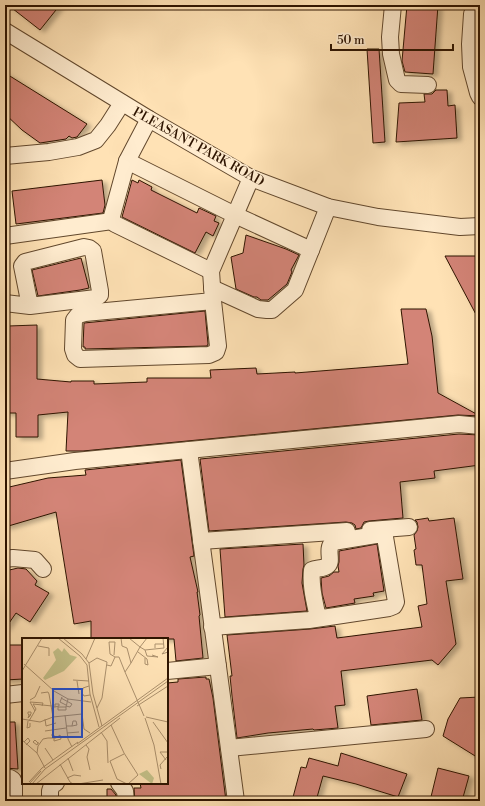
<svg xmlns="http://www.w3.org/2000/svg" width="485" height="806" font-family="'Libre Bodoni',serif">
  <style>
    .building { fill: #d38477; stroke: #2e1400; filter: url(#shadow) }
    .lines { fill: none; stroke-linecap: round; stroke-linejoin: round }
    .minor-casing { stroke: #62482d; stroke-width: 18 }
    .minor { stroke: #ffeccf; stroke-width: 16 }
    .labels { text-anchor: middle; stroke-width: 3; stroke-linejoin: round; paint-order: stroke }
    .street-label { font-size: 13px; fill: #2e1400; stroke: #ffeccf }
    .inset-road { fill: none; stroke: #ab906d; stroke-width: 1 }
    .view { fill: #1d4ed8; fill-opacity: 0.15; stroke: #1d4ed8; stroke-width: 2 }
    .inset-edge { fill: none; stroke: #2e1400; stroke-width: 2 }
  </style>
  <defs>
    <filter id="shadow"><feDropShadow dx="4.5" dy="2.5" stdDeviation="2" flood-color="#0004"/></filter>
  </defs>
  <rect width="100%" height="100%" fill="#ffe2b5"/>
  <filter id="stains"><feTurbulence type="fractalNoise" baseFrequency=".005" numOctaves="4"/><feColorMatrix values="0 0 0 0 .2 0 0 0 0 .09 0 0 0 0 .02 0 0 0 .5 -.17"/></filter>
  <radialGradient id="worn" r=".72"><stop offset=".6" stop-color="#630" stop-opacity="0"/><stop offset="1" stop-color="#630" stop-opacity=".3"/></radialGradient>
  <g class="building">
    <path d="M8,5H60L40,30Z"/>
    <path d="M407,5H438L433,74L405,72L402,61Z"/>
    <path d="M367,49H379L385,142L373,143Z"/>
    <path d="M5,73L87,124L77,137L72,138L69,136L66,139L40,143L22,130L5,114Z"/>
    <path d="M436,90H447L448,106L455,105L457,138L396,142L399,103L425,102L424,94H432Z"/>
    <path d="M102,180L105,205L103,213L16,224L12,191Z"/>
    <path d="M132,180L138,183L139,180L152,187L151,190L197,213L199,208L216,216L214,221L219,223L213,236L206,232L195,253L122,217Z"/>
    <path d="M246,235L286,249L299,255L291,270L292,272L287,284L268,300H261L257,297H254L236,289L231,257L243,253Z"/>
    <path d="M445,256H480V322Z"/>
    <path d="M81,258L89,288L80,290L38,296L32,270Z"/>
    <path d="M401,309H426L432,336L438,393L480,416L458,415L83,451H66L68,412L38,415V437H16V413H5V332H8V326L37,325V379L71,382V381H94V384L147,382V378H211L210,370L256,368L257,374L295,372V373L408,364Z"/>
    <path d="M205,311L208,344L207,346L85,349V347H83L84,323Z"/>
    <path d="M459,434L480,435V465L434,471L435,478L400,482L403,518L369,521L364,522L361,528L356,529L355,525L352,523L346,522L209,531L200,459Z"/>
    <path d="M181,460L194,556L190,557L198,592H197L200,615L199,616L203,658L176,661L174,639H91V621L74,624L56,512L5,527V488L48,478L86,475L85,470Z"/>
    <path d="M428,518L429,521L454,518L463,579L446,581L456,644L438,665L432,660L341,671L345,705L335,706L338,728L314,730L313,729L268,733L237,738L232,696L230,676H232L227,635L310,629L335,626L337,638L422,627L418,606L427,604L422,565H416L414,550L416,549L414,535L417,531L418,527L417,522L415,520Z"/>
    <path d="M303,544L304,565L303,569L302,583L307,611L225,617L220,549Z"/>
    <path d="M377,544L384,591L373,593L374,596L354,599L355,603L326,608L322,593L321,578L329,576L334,572H339L338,566L339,562V551Z"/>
    <path d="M18,568L26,569L37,581L35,585L49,593L30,622L16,613L5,629V571Z"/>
    <path d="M5,645H23V679L5,680Z"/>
    <path d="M206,677V679H209L213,698L226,801H135L134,788H141L140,783H167V683L178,682V679Z"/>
    <path d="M417,689L422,720L371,725L367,696Z"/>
    <path d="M480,697V759L443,736L448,719L460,698Z"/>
    <path d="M5,722H15L18,769L5,768Z"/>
    <path d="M341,753L407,774L398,797L356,784L323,776L316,801H292L301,767L306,768L309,758L338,766Z"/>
    <path d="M438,768L469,776L462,801H430Z"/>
    <path d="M107,789H111L116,795V801H107Z"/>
  </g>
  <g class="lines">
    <defs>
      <g id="minor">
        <path d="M393,5L390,37L391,54L397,80L401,84L428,85"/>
        <path d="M478,5L472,14L470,44L471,67L478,93L480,97"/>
        <path d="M5,31L149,119L251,178L328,207L378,217L460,227L480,226"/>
        <path d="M149,119L127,161L112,216V221L115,224L211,271"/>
        <path d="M5,156L49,152L78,147L96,140L108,125L122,103"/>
        <path d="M127,161L235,215L311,250L295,290L272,310H267L258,309L212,288"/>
        <path d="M5,236L112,221"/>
        <path d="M311,250L328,207"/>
        <path d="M213,301L218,346L216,352L209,355L80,359L75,355L73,349L74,320L78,315L85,313L213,301L211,271L251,178"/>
        <path d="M5,303L30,306L96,298L100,295V291L93,251L89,248L84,247L25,262L22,266L30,306"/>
        <path d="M189,450L236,801"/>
        <path d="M5,471L75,461L459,424L480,426"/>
        <path d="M370,530L409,527"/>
        <path d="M201,541L347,531"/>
        <path d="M5,559L13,558L35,560L43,569"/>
        <path d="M212,627L309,620L389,608L394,606L396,602L385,537L382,534L333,542C325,549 334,562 327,566C323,569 316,568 312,570C310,586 315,603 318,618"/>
        <path d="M167,671L218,666"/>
        <path d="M5,695L23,693"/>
        <path d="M229,748L426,729"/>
        <path d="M5,778H10L13,780L14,784V801"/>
        <path d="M119,783L125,791L126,801"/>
        <path d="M50,801V791L52,785L56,783"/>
      </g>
    </defs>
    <use href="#minor" class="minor-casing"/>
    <use href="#minor" class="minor"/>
  </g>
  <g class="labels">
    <g class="street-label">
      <text transform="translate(199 146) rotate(29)" y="5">PLEASANT PARK ROAD</text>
    </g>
  </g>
  <g transform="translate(22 638)">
    <rect width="146" height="146" fill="#ffe2b5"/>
    <path d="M36,10L40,14L42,10L48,17L55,19L42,33L23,42L21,40L34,22L31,14ZM125,132L132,140L130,146L117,136Z" fill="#c5c28a"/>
    <path class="inset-road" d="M36,0L58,18L65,27L68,56L77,89M41,0L60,16L67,25L71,56L80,88M99,0L100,8L105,10L109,25L103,34L122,78M107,0L118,9L125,0M16,8L27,10V18M146,9L140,16L146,14M133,10V6H142M123,12L125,18L136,19L130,17M116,14L125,21L126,27L123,26V20M92,17L93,4H87L88,16L93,19M64,21L73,0M67,25L75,20L85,24L80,60L75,70M109,25L118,9L123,12L142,10L141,0M2,26L32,53L46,61L69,64M85,27L89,28L93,19H97L103,34M0,33L20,0M51,42L67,43M55,43L57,56M67,48L61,50L60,55L62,58L68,57M19,55L26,54L27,56L31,79M40,59L38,64L44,67M39,60L50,66L48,69L44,68M8,62L13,59L18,48M115,68L146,48M30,69H33L37,68V66H33V69M44,69V72H36V69H44L46,61M13,73L8,64L21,65L20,68M7,77L6,80L8,78V77L9,76V74H6V76L7,77H9M43,77L46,101L50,109M124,79L146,84M123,80L132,107L139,146M0,81L18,84L31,79L60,76L62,91L68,95M23,81L24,88L34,85M6,83L5,90L8,89V85M7,83L14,71L11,66L30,68M131,84L146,105M89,87L102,115L116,137L106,146M44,88H50L55,87L54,83H51L50,88M23,93L44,90M79,94L85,103L86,125M45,95L57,94M0,102L15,115L23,130M2,104L6,100L8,103L4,107M16,105L15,107L11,104L13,102L16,105H17M55,106L146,40M64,107L67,111L65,119L68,132M23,110L31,122M15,115L16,108L21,101L26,100H34L38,97L39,101L32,103V97H29M102,116L88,123L95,141L105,146M46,120L51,133M144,122L138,114H146M38,126L48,144L51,146M139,131L138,127L145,119M45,140L52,137L59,138M7,144L20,130L56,104M7,146L19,133M10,146L23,131L146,43M14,146L98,80M56,146L81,142"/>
    <path class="view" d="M31,51H60V99H31Z"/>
    <rect width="146" height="146" class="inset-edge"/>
  </g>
  <rect width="485" height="806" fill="none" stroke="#ffe2b5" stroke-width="20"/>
  <rect x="6" y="6" width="473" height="794" fill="none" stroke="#2e1400" stroke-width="2"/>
  <rect x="10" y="10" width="465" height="786" fill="none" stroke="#2e1400"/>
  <path d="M331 44v6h122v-6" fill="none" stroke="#2e1400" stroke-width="2"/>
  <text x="337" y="44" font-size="12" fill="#2e1400" stroke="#ffeccf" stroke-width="3" paint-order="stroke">50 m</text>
  <rect width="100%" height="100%" filter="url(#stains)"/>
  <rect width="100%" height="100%" fill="url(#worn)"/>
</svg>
